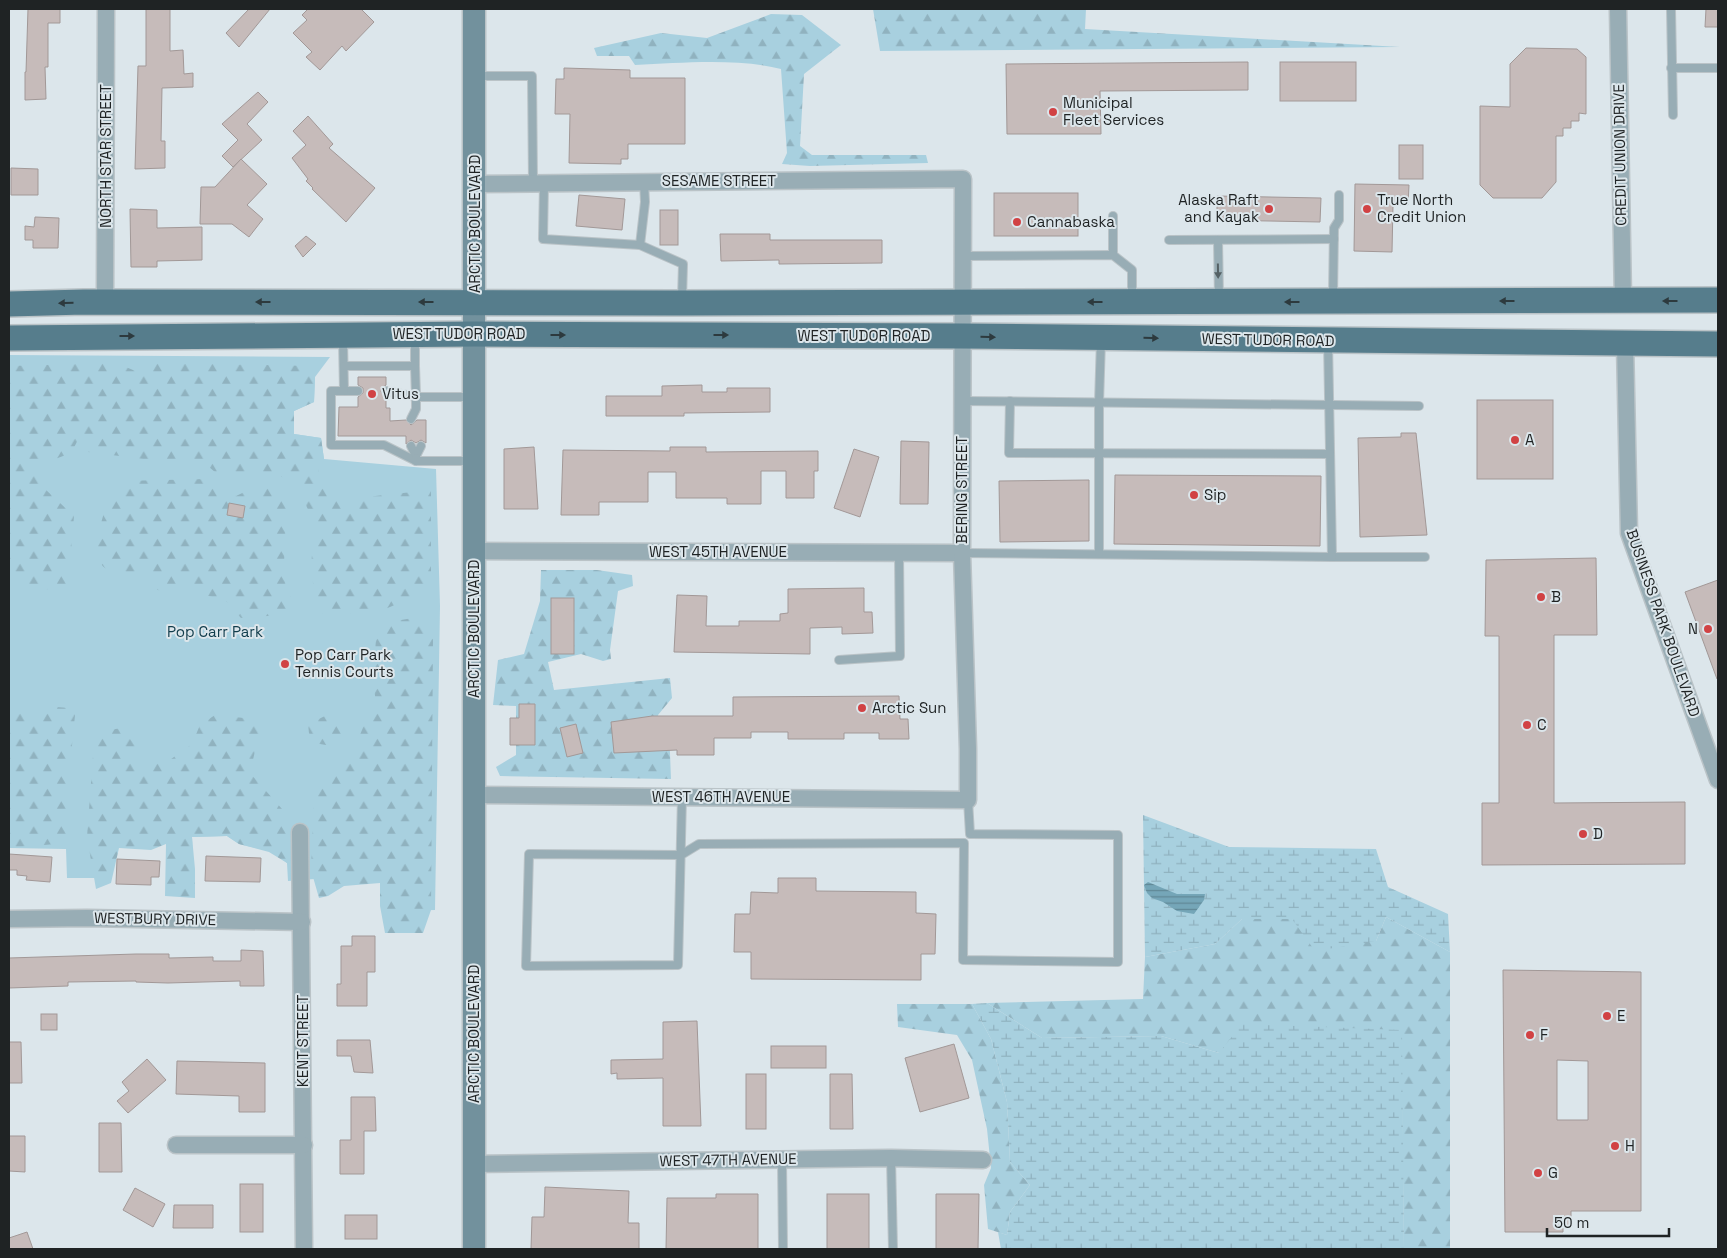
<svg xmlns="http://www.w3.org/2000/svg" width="1727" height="1258" font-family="'Space Grotesk',sans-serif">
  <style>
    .green { fill: #a8d0df }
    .forest { fill: url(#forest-firs) }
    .wetland { fill: url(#wetland-marsh) }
    .water { fill: url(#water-rules) }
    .building { fill: #c6bbba; stroke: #a29897; fill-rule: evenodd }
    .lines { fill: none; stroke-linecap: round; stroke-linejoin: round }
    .service-casing { stroke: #bac3c7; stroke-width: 10 }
    .minor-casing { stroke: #bac3c7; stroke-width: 19 }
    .secondary-casing { stroke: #bac3c7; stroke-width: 25 }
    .primary-casing { stroke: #bac3c7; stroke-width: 28 }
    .service { stroke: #98adb5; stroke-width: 8 }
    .minor { stroke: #98adb5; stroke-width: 16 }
    .secondary { stroke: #72919d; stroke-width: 22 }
    .primary { stroke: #567d8c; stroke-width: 25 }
    .oneway { fill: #556165 }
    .oneway2 { fill: #2d3a3e }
    .poi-dot { fill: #d14244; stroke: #dce6eb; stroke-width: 2 }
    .labels { text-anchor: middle; stroke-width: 4; stroke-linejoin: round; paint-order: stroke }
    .poi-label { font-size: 15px; fill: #1f2324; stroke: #dce6eb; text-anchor: start }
    .street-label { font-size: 15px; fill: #1f2324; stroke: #dce6eb }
    .park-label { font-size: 15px; fill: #113d4c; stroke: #dce6eb }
  </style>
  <defs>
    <pattern id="forest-firs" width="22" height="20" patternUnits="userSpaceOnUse" patternTransform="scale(1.25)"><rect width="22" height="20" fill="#a8d0df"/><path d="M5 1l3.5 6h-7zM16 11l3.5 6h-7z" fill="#90b2bf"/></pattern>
    <pattern id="wetland-marsh" width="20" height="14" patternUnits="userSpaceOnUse" patternTransform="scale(1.25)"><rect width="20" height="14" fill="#a8d0df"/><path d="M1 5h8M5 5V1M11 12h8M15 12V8" fill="none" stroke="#90b2bf"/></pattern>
    <pattern id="water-rules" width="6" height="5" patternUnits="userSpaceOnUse" patternTransform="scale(1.25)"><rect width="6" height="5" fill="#75a6b8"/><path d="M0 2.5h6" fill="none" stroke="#5f8795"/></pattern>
  </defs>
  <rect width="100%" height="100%" fill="#dce6eb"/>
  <g class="green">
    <rect x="1086" y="9" width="329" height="1"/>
    <path d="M9,355L330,357L315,377L314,402L294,411V434L321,438L324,459L436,469L440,606L435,910L390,911L383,880L328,878L288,881L287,863L273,852L239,844L227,836L192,837L193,866L171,843L107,844L105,878H67L66,849L9,848Z"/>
  </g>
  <g class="forest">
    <path d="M873,9H1086L1085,29L1400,47L880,51Z"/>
    <path d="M771,14L802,15L841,45L804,74L800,146L812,155H926L928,163L810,166L782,164L787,153L781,69C737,58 681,63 635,65L629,56H597L594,48L661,33L707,38Z"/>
    <path d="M116,363L150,377L156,363L314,366L315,377L314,402L294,411V434L321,438L324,459L318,470L329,501L431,490V590L373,614H318L311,571L312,553L317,529L299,490L278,474L215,472L203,462L159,461L88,452L79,438L71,453L34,467L46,490L74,516L68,588L32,590L9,581V366Z"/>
    <path d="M207,479L236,496L259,485L287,495L284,564L286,591L297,604L294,614L241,618L226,601L202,594L187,580L173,594C169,593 162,592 158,590C153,586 151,579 146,575C133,568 118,577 105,568C99,564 98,555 98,548C98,522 107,501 123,481Z"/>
    <path d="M541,570H597L632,575L633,586L618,591L610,650L611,659L603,661L581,654L548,662L554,690L670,678L672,698L658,715L659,726L669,728L671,779L500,776L496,767L516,755V706L493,705L498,660L524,654L540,601Z"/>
    <path d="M425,616L433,638L431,910L423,933H385L380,906V883L344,886L328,896L319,898L311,870L314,793L354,751L363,727L377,709L373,682L377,624Z"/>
    <path d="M56,707L69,708L75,715L68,786L67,843L9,848V712L40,715Z"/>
    <path d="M215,715L262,720L250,773L290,818L287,863L269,852L239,844L227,836L192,837L195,869V898L165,896L166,844L151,850L119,848L111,883L96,889L87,837L94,742L103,731L122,728L136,747L137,761L167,762L192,744L200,725Z"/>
    <path d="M325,716L336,719L345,729L340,744L326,745L314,743L309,733L308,724Z"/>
    <path d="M1386,917L1450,952V1249H1404L1401,1030L1219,1053L1161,1036L1042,1038L987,1003L1143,999L1145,957L1215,944L1242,919H1292L1376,941Z"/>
    <path d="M897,1004H972L991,1039L1007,1102L1010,1162L1030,1185L1010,1212L1007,1235L988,1229L984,1185L991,1168L987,1129L972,1060L957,1035L898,1027Z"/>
  </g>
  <g class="wetland">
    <path d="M1143,815L1229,847L1376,849L1388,887L1448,914L1450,952L1386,917L1376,941L1315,951L1292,919H1242L1215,944L1145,957Z"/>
    <path d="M987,1003L1042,1038L1161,1036L1219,1053L1242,1024L1402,1030L1404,1249H1001L998,1232L1007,1235L1010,1212L1030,1185L1010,1162L1007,1102L991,1039L972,1004Z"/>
  </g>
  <path class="water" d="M1148,882L1177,894H1205L1204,900L1194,914L1177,911L1163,902L1152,898L1147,893L1144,885Z"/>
  <g class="building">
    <path d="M28,9H60V23H48V67H45L46,99L25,100V72H26Z"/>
    <path d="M146,9H170V51L183,50L184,74L193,73V87L162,88L161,141H165V168L135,169L138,66H146Z"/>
    <path d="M249,9H270L239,47L226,33Z"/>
    <path d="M308,9H361L374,22L346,51L342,46L320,70L306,57L312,52L293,33L307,20L302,15Z"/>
    <path d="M1706,9H1718V27H1705Z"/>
    <path d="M1526,48L1577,49L1586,57V114L1579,113V121H1571V128H1563V136H1556V182L1542,198H1493L1480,185V106L1510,107V64Z"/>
    <path d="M1248,62V90L1100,91L1101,134H1007L1006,64Z"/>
    <rect x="1280" y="62" width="76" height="39"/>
    <path d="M564,68L630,70V78H685V144H628V159H621V164L569,163L570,114H555L556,79H564Z"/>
    <path d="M258,92L268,102L247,124L262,140L233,167L222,156L238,140L222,124Z"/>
    <path d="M308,116L333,144L329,148L375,188L346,222L312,189L313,188L306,181L308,179L292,158L306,145L293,131Z"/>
    <rect x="1399" y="145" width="24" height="34"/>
    <path d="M241,159L267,184L247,205L263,219L249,237L232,224H200L201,187H215Z"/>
    <path d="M11,168L38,169V195H11Z"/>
    <path d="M1355,184L1409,185L1408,205H1393L1392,252L1354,251Z"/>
    <rect x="994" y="193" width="84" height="43"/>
    <path d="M579,195L625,199L622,230L576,226Z"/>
    <path d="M1217,196L1321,198L1320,222L1217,220Z"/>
    <path d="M130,209L157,210V228L202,227V260L157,261V267H131Z"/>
    <rect x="660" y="210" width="18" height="35"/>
    <path d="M35,217L59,218L58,248H33V240H25V226L34,227Z"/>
    <path d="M720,234H770V240H882V263L779,264V260L721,261Z"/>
    <path d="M306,236L316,244L303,257L295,246Z"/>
    <path d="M358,377H386V385L382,388L381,392L386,397V408H390V421L406,420L411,425L417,420H426V443L421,440L416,443L411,440L406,444V436H338L339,407H358V397L363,393V388L358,385Z"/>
    <path d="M702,385V392H727V388H770V412L684,413V416H606V396H662V386Z"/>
    <rect x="1477" y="400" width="76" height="79"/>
    <path d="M1401,433H1416L1427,535L1360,537L1358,438L1401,437Z"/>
    <path d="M901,441L929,442L928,504H900Z"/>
    <path d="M534,447L538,509H504V449Z"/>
    <path d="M670,447H706V452L818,451V471H814V498H786V471H761V504H727V498H676V472H648V502H599V515H561L563,450L670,451Z"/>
    <path d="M854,449L879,457L860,517L834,508Z"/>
    <path d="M1115,475L1321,476L1320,546L1114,544Z"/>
    <path d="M1089,480V541L1000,542L999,481Z"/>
    <path d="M229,503L245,506L243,518L227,515Z"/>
    <path d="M1596,558L1597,635H1554V803L1685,802V864L1482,865V803H1499V636H1485L1486,560Z"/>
    <path d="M1718,580V678L1717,679L1685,592Z"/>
    <path d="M864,588V612H872L873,633L842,634V627L810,628V654L674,652L677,595L707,596L706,626H739V621H780V614L788,613V589Z"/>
    <rect x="551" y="598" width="23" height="56"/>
    <path d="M899,696L900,719H908L909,739H879V733H844V739H788V732H751V738H714V755H677V750L614,753L611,722L652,716H733V697Z"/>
    <path d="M519,704H535V745H510V718H519Z"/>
    <path d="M576,724L583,753L567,757L560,728Z"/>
    <path d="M9,854L52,857L50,882L26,880L27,876L17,875V870H9Z"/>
    <path d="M206,856L261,858L260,882L205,881Z"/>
    <path d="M117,859L160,861L159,877H151V885L116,884Z"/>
    <path d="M778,878H816V891L916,892V913L936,914L935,954H921V980L751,979V952H734L735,914H750L751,892L778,893Z"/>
    <path d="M352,936H375V972H367V1006H337V984H341V946H352Z"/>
    <path d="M241,950L263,951L264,986H240V981L168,983L136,982V981L68,982V986L9,988V958L136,954H169V958L213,957V961H241Z"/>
    <path d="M1503,970L1641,972V1211H1571V1226H1563V1232H1505ZM1557,1060L1588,1061V1120H1557Z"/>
    <rect x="41" y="1014" width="16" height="16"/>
    <path d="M697,1021L701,1126H663V1078L617,1079V1073L611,1074V1060L663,1059V1022Z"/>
    <path d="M337,1040H370L373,1073L354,1072L351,1056H337Z"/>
    <path d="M9,1042H21L22,1083H9Z"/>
    <path d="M954,1044L969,1098L920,1112L905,1058Z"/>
    <rect x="771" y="1046" width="55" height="22"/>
    <path d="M147,1059L166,1080L128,1113L117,1101L129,1091L122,1082Z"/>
    <path d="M177,1061L265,1063V1112H239V1096L176,1094Z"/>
    <rect x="746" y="1074" width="20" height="55"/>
    <path d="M830,1074H852L853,1129H830Z"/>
    <path d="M351,1097H375L376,1131H364V1174H340V1140H351Z"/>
    <path d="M99,1123H121L122,1172H99Z"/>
    <path d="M9,1136H25V1172L9,1171Z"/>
    <rect x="240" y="1184" width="23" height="48"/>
    <path d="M545,1187L629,1191L628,1223H639V1249H531L532,1217H544Z"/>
    <path d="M135,1188L165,1204L153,1227L123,1210Z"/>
    <path d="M716,1194H758V1249H666L667,1198H716Z"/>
    <rect x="827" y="1194" width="42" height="55"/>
    <path d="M936,1194H979L978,1249H936Z"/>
    <path d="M174,1205H213V1228H173Z"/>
    <rect x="345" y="1215" width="32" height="24"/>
    <path d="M27,1232L33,1249H9V1238Z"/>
  </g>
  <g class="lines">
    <defs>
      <g id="service">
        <path d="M1671,9L1673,115"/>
        <path d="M1671,68H1718"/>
        <path d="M476,76H532L533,183"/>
        <path d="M544,183L543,239L640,245L683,264L682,299"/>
        <path d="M1113,216V255"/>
        <path d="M1169,240L1334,239"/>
        <path d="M1218,240L1219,298"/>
        <path d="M640,245L645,202L644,182"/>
        <path d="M963,256L1113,255L1132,270V298"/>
        <path d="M1333,297L1334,228L1339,220V195"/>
        <path d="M415,338V366"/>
        <path d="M343,339L344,391H358"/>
        <path d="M1328,342L1332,557H1425"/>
        <path d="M344,366H415L416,397H472"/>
        <path d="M344,391H331V445H384L416,461"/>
        <path d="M386,391L416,397V409L411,419"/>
        <path d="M962,401L1419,406"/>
        <path d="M1010,401L1009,453L1330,454"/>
        <path d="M411,446L416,456L421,446"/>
        <path d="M416,458V461H471"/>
        <path d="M962,553L1332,557"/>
        <path d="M1099,554V403L1101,340"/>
        <path d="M839,660L900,656L899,553"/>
        <path d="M682,797L678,965L526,966L529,854L681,855L699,844L964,843L963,960L1118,962V835L970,834L968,800"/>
        <path d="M891,1158L893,1249"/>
        <path d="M782,1160L783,1249"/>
      </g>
      <g id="minor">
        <path d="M1618,9L1623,301"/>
        <path d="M105,302L106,9"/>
        <path d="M1625,344L1629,533L1718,780"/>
        <path d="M474,551L962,553"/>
        <path d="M474,795L968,800V749L962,553L963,179L475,184"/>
        <path d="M300,832L304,1249"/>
        <path d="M9,919L87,918L302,922"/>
        <path d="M176,1145H304"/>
        <path d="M473,1164L891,1158L983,1160"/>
      </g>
      <path id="secondary" d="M474,1249V9"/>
      <g id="primary">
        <path d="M9,304L84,302L682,303L1718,300"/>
        <path d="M9,338L474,334L962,336L1718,344"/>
      </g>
    </defs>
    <use href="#service" class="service-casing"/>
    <use href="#minor" class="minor-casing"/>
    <use href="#secondary" class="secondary-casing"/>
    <use href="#primary" class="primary-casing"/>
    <use href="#service" class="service"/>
    <use href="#minor" class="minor"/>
    <use href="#secondary" class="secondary"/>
    <use href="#primary" class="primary"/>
  </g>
  <defs><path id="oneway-solid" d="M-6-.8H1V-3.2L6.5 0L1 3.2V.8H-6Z" transform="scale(1.25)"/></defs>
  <use class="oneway" href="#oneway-solid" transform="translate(1218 271) rotate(89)"/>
  <g class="oneway2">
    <use href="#oneway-solid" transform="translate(1507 301) rotate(180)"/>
    <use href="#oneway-solid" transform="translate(1670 301) rotate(180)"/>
    <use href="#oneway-solid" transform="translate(263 302) rotate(180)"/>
    <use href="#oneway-solid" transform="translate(426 302) rotate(-180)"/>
    <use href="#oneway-solid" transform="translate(1095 302) rotate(180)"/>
    <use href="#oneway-solid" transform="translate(1292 302) rotate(180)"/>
    <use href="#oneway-solid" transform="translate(66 303) rotate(179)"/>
    <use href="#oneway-solid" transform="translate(558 335)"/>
    <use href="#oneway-solid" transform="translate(721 335)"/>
    <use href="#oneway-solid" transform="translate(127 336)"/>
    <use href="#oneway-solid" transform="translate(988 337) rotate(1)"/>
    <use href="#oneway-solid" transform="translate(1151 338) rotate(1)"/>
  </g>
  <g class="poi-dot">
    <circle cx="1053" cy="112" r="5"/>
    <circle cx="1269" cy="209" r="5"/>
    <circle cx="1367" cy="209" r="5"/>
    <circle cx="1017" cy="222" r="5"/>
    <circle cx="372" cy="394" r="5"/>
    <circle cx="1515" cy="440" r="5"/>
    <circle cx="1194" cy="495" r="5"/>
    <circle cx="1541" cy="597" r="5"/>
    <circle cx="1708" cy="629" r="5"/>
    <circle cx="285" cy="664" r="5"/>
    <circle cx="862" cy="708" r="5"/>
    <circle cx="1527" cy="725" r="5"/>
    <circle cx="1583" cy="834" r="5"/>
    <circle cx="1607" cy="1016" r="5"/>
    <circle cx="1530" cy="1035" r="5"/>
    <circle cx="1615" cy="1146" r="5"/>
    <circle cx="1538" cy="1173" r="5"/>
  </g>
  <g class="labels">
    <g class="poi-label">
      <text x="1063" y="108">Municipal<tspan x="1063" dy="17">Fleet Services</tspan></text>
      <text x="1259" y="205" text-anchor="end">Alaska Raft<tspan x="1259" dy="17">and Kayak</tspan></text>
      <text x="1377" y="205">True North<tspan x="1377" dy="17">Credit Union</tspan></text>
      <text x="1027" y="227">Cannabaska</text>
      <text x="382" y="399">Vitus</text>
      <text x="1525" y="445">A</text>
      <text x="1204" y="500">Sip</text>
      <text x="1551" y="602">B</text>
      <text x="1698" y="634" text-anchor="end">N</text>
      <text x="295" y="660">Pop Carr Park<tspan x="295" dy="17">Tennis Courts</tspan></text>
      <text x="872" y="713">Arctic Sun</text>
      <text x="1537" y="730">C</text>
      <text x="1593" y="839">D</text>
      <text x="1617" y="1021">E</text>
      <text x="1540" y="1040">F</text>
      <text x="1625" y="1151">H</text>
      <text x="1548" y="1178">G</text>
    </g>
    <g class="street-label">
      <text transform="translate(1620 155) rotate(-91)" y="5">CREDIT UNION DRIVE</text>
      <text transform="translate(106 156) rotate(-90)" y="5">NORTH STAR STREET</text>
      <text x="719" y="186">SESAME STREET</text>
      <text transform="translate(475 224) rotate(-90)" y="5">ARCTIC BOULEVARD</text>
      <text x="459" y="339">WEST TUDOR ROAD</text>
      <text x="864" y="341">WEST TUDOR ROAD</text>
      <text transform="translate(1268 340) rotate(1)" y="5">WEST TUDOR ROAD</text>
      <text transform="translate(962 490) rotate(-90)" y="5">BERING STREET</text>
      <text x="718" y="557">WEST 45TH AVENUE</text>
      <text transform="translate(1663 623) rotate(71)" y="5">BUSINESS PARK BOULEVARD</text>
      <text transform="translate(474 629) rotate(-90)" y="5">ARCTIC BOULEVARD</text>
      <text x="721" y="802">WEST 46TH AVENUE</text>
      <text transform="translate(155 919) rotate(1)" y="5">WESTBURY DRIVE</text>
      <text transform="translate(474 1034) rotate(-90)" y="5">ARCTIC BOULEVARD</text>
      <text transform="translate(303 1041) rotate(-90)" y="5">KENT STREET</text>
      <text transform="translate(728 1160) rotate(-1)" y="5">WEST 47TH AVENUE</text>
    </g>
    <g class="park-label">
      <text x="215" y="637">Pop Carr Park</text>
    </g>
  </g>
  <rect width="1727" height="1258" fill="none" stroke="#1f2324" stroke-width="20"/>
  <path d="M1547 1228v8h122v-8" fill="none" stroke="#1f2324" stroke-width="2.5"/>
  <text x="1554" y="1228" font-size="15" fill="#1f2324" stroke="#dce6eb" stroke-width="4" paint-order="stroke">50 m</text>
</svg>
